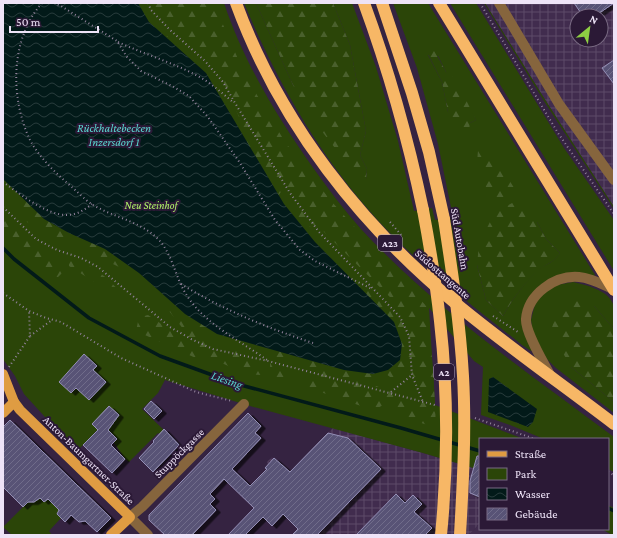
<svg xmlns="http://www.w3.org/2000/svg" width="617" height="538" font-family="'Crimson Pro',serif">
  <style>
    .built { fill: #412c4e }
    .industrial { fill: url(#industrial-grid); fill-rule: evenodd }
    .green { fill: #2b4508; fill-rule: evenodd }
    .forest { fill: url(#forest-firs) }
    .water { fill: url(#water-waves) }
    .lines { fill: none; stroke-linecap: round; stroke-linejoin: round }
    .stream { stroke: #021a19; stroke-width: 3.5 }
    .building { fill: url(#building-hatch); stroke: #9590b7; filter: url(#shadow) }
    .path { stroke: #92839c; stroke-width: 2; stroke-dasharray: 1 3; stroke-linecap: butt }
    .minor { stroke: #86653d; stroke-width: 10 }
    .major { stroke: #df9c42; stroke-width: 10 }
    .highway { stroke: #f7b766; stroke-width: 12 }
    .highway-bridge { stroke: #f7b766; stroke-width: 12 }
    .labels { text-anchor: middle; stroke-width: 4; stroke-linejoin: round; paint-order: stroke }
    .shield { fill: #2b1936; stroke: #b4a6bd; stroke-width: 1 }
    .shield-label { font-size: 10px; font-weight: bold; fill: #eee3f7 }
    .park-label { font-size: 11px; font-style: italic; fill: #b2f669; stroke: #2b1936 }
    .street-label { font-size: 11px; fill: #eee3f7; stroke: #2b1936 }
    .water-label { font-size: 12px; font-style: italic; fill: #5bd8d2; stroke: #2b1936 }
  </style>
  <defs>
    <pattern id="industrial-grid" width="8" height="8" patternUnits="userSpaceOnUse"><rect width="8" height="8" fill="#412c4e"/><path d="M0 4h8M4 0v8" fill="none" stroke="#5d4a68"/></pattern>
    <pattern id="forest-firs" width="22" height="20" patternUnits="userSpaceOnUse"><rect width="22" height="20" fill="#2b4508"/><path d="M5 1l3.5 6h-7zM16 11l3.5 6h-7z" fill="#4a602d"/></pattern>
    <pattern id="water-waves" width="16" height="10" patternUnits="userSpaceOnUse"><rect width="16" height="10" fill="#021a19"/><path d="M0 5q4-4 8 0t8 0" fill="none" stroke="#273b3b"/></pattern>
    <pattern id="building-hatch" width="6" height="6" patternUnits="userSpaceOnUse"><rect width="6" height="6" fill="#585376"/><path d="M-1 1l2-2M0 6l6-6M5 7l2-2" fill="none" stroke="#706c8a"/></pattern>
    <filter id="shadow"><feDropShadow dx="4.5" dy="2.5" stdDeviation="0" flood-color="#0009"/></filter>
  </defs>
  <rect width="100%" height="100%" fill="#352341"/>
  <path class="built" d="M480,523V529H602L612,535H469Z"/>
  <g class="industrial">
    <path d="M485,3H614V207L544,98ZM577,16H601V40H577Z"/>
    <path d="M333,428L423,453L480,470V523L469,535H293L298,529L257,479L267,469L265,468L268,464L267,462L272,457L290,472Z"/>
  </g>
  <g class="green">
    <path d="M3,3H224C244,63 278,118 314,169C329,190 344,210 361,229C435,309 527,372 614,437V472L608,469V439H544L510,425L481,415L483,367L474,361L429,308L435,405L524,439H480V470L423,453L250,406L165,380L158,393L142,409L168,434L164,438L158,433L129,462L125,459L102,425L78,450L45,417L24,394L15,376L3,359Z"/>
    <path d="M244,3H256L293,85L366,179L367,169L360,155L366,131L350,45L333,3H352L376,67L398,141L414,211L432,208L435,220L453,217L438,144L417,68L393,3H428L595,275L594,276C587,275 579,272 572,273C547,275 522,294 522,322C522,332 528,342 533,350L531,351L522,345C477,309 430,274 390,233C326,167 279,87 244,3ZM428,55L438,56L446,72L476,120L470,123L448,112L442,82ZM537,222L546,239L560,253C552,264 547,263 538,270C524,283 512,300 503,316L486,300L477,265Z"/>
    <path d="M450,3H476L564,148L614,220V271Z"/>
    <path d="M484,3H485L544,98L614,207V209L544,101Z"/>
    <path d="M573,282C586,285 608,290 613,304C616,311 614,322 614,329L594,306L571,367L614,402V413L556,368L547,359L533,335L531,320L535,304L544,291L557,285Z"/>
    <path d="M36,494L48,499L59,510L57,514L61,518L49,531L52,535H12L3,527Z"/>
    <path d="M608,505L614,508V535H612L602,529H608Z"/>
  </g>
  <g class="forest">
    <path d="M148,3H220L221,20L245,75L285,142L331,201L428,308L434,385L436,428L404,417L396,408L383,405L376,409L364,407L306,387L310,370L296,358L288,361L289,380L284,382L270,376V356L251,341L376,368L377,374L373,385L423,402L409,365L393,379L386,374L382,348L345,281L366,289L394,308L397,304L321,229L308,221L313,234L308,247L289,213H300L284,187L277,198L218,323L202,336L212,347L238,350L262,366L261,375L245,374L224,364L198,359L136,331L139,317L148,315L169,329L188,335L162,302L160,289L140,280L129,272L91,253L79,236L51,238L27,222L17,206L20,200L25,199L148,23L171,39L181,75L243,126L218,69L183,35L169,29L151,10Z"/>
    <path d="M256,3H333L350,45L366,131L360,155L367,169L366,179L356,175L310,116L293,85Z"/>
    <path d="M434,50L446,72L451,75L457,82L476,120L470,123L469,130L460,134L448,112L442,82L428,54Z"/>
    <path d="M478,150L492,153L516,191C508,199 499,201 487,200L485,181L477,163Z"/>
    <path d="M514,202L537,222L546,239L560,253C553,264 546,263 538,271C524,283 512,300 503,316L486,300L477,265L479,244L495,212Z"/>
    <path d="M3,212L32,239L45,249L64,271L57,278L24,256L3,231Z"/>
    <path d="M69,261C88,261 106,276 118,290L116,293L93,281L69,266Z"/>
    <path d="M577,301L594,306L614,329V402L571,367L551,332L556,311Z"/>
  </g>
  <g class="water">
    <path d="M3,3H138L149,22L206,73L284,204L315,242L394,322L402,344L400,360L388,370L373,374L344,370L217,334L185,314L139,273L105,249L69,233L44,219L3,179Z"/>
    <path d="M493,377L537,409L533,422L528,427L488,412L489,379Z"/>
  </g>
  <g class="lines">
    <g class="stream">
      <path d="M3,248L14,259L89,318L160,356L237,384L401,428L480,451"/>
      <path d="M608,508L614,511"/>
    </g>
  </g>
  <g class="building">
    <path d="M574,3H614L595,16H583Z"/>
    <path d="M614,60V84L602,68Z"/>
    <path d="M84,354L97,366L93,370L106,382L89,400L76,388L71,393L59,382Z"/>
    <path d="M151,401L162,411L154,419L144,409Z"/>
    <path d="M109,406L119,415L108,430L117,439L111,445L125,459L112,473L83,445L98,430L92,424Z"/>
    <path d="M248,413L261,426L255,433L261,438L232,469L250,486L267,469L265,468L274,458L290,472L328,433L348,438L381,469L317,535H292L298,529L283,514L272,526L263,517L245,535H228L254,508L224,479L210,494L215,499L210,504L216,510L192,535H165L149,520V515Z"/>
    <path d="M10,420L111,518L97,532L85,521L79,522L71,515L65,522L57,514L59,510L48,499L44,502L40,498L34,502H28L23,507L3,487V427Z"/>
    <path d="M164,429L179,445L153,472L139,458L154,442L153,441Z"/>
    <path d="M477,456H480V497L470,493V481Z"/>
    <path d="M396,494L405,503L413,495L422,504L414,512L432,528L425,535H356Z"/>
  </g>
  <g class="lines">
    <g class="path">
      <path d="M42,3C10,39 10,98 30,140C40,159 58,175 74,189C80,194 86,201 93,205C113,217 139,221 157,238C172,252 175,277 186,294C204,324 239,340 267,360"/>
      <path d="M54,3L61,6L117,41L127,57L141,71L172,86L189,96L208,117L240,163L275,220L300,250L315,261L372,289"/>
      <path d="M148,3L151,10L169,29L205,61L223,82L235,103L290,193L319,232L400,317L409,336L412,375L423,402"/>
      <path d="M480,3L558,133L614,214"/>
      <path d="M118,42C144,54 171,62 196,75C210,82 222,93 234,103"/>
      <path d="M3,182C20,194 46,215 67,215C76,215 85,210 92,204"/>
      <path d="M3,207L36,239L57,250L81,258L98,267L170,327L191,339L213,349L268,361L435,405"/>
      <path d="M390,222L403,237"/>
      <path d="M181,284C222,309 267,328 313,343"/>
      <path d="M3,293L29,311L46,318L61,322L121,358L196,392L232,401"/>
      <path d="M493,316L518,332"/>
      <path d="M30,336L52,320"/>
      <path d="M9,367L30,336L29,311"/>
      <path d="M391,392L412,375"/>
      <path d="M475,418L535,439"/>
      <path d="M608,472L614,475"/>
    </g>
    <g class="minor">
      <path d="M499,3L559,104L614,180"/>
      <path d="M550,375C544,363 525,332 526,319C528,294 555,275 579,277C591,278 602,284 613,289"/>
      <path d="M148,535L130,517L142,507L244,404"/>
    </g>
    <g class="major">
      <path d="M3,374L14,402L20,410L130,517L111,535"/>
      <path d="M3,413L14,402"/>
    </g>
    <g class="highway">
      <path d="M236,3C280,123 361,226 460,307C510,348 563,385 614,424"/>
      <path d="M364,3C389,71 408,139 423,210"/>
      <path d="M382,3L412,93L429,152L444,219"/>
      <path d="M439,3L614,290"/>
    </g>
    <g class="highway-bridge">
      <path d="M423,210C430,247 436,284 440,321C448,392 448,464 441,535"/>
      <path d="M444,219C452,271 460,323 463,376C466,429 463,482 460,535"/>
    </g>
  </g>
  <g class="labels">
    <g class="shield">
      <rect x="378" y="235" width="24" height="16" rx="3"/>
      <rect x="434" y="364" width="20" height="16" rx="3"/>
    </g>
    <g class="shield-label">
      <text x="390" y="247">A23</text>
      <text x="444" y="376">A2</text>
    </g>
    <g class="park-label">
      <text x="151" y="209">Neu Steinhof</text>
    </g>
    <g class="street-label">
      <text transform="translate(460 239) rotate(80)" y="4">Süd Autobahn</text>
      <text transform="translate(443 274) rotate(41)" y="4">Südosttangente</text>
      <text transform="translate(179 453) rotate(-45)" y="4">Stuppöckgasse</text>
      <text transform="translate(89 460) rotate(44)" y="4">Anton-Baumgartner-Straße</text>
    </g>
    <g class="water-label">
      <text x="114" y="132">Rückhaltebecken<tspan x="114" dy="14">Inzersdorf 1</tspan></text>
      <text transform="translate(227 380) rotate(19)" y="4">Liesing</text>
    </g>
  </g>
  <rect width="617" height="538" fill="none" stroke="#eee3f7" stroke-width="8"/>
  <rect x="479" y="438" width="130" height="92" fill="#2b1936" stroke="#796a83"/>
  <rect x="487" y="451" width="20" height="6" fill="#df9c42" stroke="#796a83"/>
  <text x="515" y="458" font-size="12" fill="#eee3f7">Straße</text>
  <rect x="487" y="468" width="20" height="12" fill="#2b4508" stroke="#796a83"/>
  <text x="515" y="478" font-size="12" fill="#eee3f7">Park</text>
  <rect x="487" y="488" width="20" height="12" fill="url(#water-waves)" stroke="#796a83"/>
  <text x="515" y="498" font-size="12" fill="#eee3f7">Wasser</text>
  <rect x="487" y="508" width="20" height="12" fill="url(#building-hatch)" stroke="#796a83"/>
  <text x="515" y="518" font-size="12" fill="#eee3f7">Gebäude</text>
  <g transform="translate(589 28) rotate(29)"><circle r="19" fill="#2b1936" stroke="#796a83"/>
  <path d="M0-3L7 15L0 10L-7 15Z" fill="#8ece43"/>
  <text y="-6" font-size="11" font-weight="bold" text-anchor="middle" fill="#eee3f7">N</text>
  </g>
  <path d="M10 26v6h88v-6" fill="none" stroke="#eee3f7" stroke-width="2"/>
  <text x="16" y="26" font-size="12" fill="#eee3f7" stroke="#2b1936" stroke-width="3" paint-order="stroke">50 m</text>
</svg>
